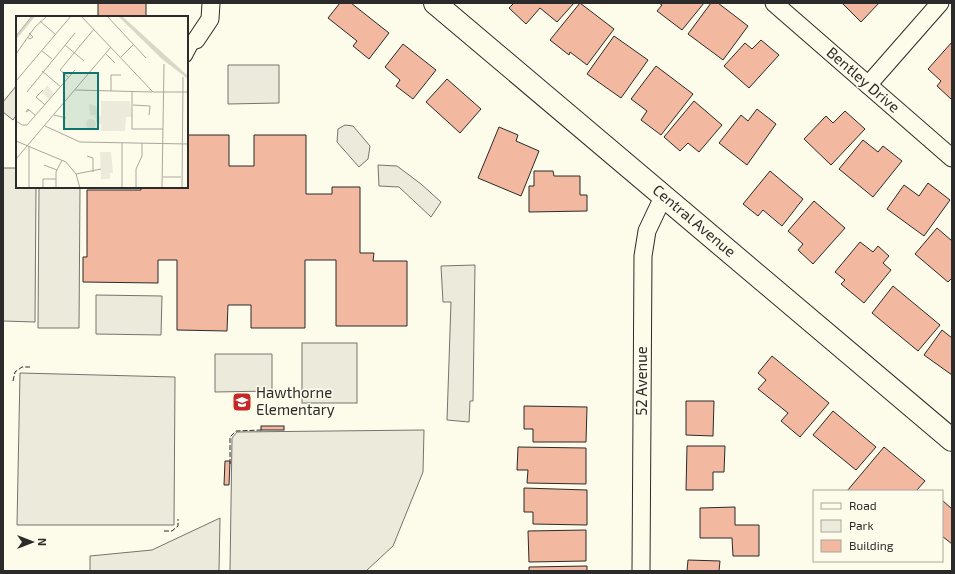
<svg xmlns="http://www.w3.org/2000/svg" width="955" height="574" font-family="'Exo 2',sans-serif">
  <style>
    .green { fill: #ecebdb; stroke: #74746e }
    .parking { fill: #eceadb; stroke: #74746e }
    .building { fill: #f2b8a0; stroke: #2b2b2b }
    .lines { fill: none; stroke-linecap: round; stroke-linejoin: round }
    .lane-casing { stroke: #2b2b2b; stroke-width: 11 }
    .street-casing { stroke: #2b2b2b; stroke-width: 19 }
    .secondary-casing { stroke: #2b2b2b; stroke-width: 24 }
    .lane { stroke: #fdfbea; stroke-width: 9 }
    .street { stroke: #fdfbea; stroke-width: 17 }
    .secondary { stroke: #fdfbea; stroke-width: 22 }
    .fence { stroke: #2b2b2b; stroke-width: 1; stroke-dasharray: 5 2; stroke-linecap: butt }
    .labels { text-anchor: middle; stroke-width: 3; stroke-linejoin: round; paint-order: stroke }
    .street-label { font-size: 15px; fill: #2b2b2b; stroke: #fdfbea }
    .poi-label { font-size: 15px; fill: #2b2b2b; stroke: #fdfbea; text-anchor: start }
    .inset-river { fill: none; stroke: #d8d7c9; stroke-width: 2 }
    .inset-road { fill: none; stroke: #a9a89e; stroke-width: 1 }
    .view { fill: #0f766e; fill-opacity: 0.15; stroke: #0f766e; stroke-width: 2 }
    .inset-edge { fill: none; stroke: #2b2b2b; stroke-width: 2 }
  </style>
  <rect width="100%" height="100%" fill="#fdfbea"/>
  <g class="green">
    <path d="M228,65H279V103L228,104Z"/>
    <path d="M345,125L353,126L370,146L368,159L359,167L337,142L338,129Z"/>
    <path d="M378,165L397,166L421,184L441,202L431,217L399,187L379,186Z"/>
    <path d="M39,187H80L79,328H38Z"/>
    <path d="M475,265L473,401H470L469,422L447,420L451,302H443L441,266Z"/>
    <path d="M96,295L162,296L161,335L96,334Z"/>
    <rect x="302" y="343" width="55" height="60"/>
    <path d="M215,354H272V391L215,392Z"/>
    <path d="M20,373L175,377L174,525H17Z"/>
    <path d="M424,430L423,472L393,546L366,571H230L232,438L237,432Z"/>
    <path d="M220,518L219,571H90V556L152,550Z"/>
  </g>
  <g class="parking">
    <path d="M17,85V114L13,120L3,112V102Z"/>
    <path d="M3,168H17V187H36L35,322L3,321Z"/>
  </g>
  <g class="building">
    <rect x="98" y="3" width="48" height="13"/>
    <path d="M340,3H351L389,33L369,59L353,46L357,41L328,18Z"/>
    <path d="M514,3H574L557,22L540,8L526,24L509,8Z"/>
    <path d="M580,3L614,29L587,65L570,52L569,55L550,40Z"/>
    <path d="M659,3H704L682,30L657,11L662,5Z"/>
    <path d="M711,3H718L748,26L723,60L688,34Z"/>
    <path d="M842,3H879L861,22Z"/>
    <path d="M614,36L648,60L621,98L587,74Z"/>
    <path d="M761,40L779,55L749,88L724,66L745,43L752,49Z"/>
    <path d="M952,42V100L937,86L941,81L928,69Z"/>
    <path d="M403,44L436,70L413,99L396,86L400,80L385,67Z"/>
    <path d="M656,66L693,94L661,135L641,120L647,111L631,99Z"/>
    <path d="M447,79L481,109L460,133L426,102Z"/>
    <path d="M694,101L722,125L699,152L688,143L680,151L664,137Z"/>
    <path d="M757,109L776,124L747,165L719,143L741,115L748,121Z"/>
    <path d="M845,111L865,129L831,165L804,139L826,116L833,123Z"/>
    <path d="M499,127L518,135L516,141L539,151L521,196L478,178Z"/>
    <path d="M187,135H229V166H254V135H306V194H332V187H360V253H374L373,261H407V326H336V260H305V328H251V305H228L227,331L177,330V260H158V283L83,282V257H87V190H141V187H187Z"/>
    <path d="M863,140L878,152L883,146L902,161L873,197L839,169Z"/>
    <path d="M534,171H553L554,176H580V195H587V211L529,212V186H534Z"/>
    <path d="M770,171L803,199L782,226L763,210L758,216L743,204Z"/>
    <path d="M928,183L950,200L924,236L887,209L904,185L919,196Z"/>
    <path d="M814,201L845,228L813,264L798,250L803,244L788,231Z"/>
    <path d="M937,228L952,241V278L948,282L915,254Z"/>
    <path d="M860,242L873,252L878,246L889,256L883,263L891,270L864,303L841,284L845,280L835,272Z"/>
    <path d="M893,286L940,325L918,351L872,313Z"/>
    <path d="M942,330L952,338V375L924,355Z"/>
    <path d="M772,356L829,403L800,437L781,421L788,413L758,389L766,380L758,373Z"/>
    <path d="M686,401H714L713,436L686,435Z"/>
    <path d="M524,406L587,407L586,442H533V429H524Z"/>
    <path d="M833,411L876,447L856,470L813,435Z"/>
    <rect x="261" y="426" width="23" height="4"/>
    <path d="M687,446H725L724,472H713V490H686Z"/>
    <path d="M518,447L586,448V484L527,483L528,470H517Z"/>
    <path d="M884,447L925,481L916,491H847Z"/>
    <path d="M225,461H230L229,485H224Z"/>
    <path d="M524,488L587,490V525L533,524V512H524Z"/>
    <path d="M942,500L952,509V544L942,536Z"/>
    <path d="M735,507V525H759V556H733L732,538H700V508Z"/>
    <path d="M586,530V561L529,562L528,531Z"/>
    <path d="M688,560L720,561L719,571H687Z"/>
    <path d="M587,566V571H529V567Z"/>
  </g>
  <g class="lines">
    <defs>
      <path id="lane" d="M187,57L196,40"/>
      <g id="street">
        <path d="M774,3L952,158"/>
        <path d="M196,40L210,19L211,3"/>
        <path d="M868,85L940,3"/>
        <path d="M641,571L643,256L647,231L664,195"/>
      </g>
      <path id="secondary" d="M435,3L952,440"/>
    </defs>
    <use href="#lane" class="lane-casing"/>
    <use href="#street" class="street-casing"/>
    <use href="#secondary" class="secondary-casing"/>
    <use href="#lane" class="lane"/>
    <use href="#street" class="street"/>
    <use href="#secondary" class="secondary"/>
    <g class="fence">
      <path d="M13,381L15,372L22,367H30"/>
      <path d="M230,464V437L236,431L262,430"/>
      <path d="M164,531H172L178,526V519"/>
    </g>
  </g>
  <defs>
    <symbol id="school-square" viewBox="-11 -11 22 22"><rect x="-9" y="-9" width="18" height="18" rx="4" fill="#c62828" stroke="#fdfbea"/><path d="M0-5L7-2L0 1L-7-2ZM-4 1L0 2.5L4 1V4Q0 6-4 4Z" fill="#fff"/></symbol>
  </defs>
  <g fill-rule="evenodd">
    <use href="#school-square" x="231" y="391" width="22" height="22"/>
  </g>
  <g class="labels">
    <g class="street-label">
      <text transform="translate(863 80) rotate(41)" y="5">Bentley Drive</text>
      <text transform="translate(694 221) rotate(40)" y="5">Central Avenue</text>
      <text transform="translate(642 381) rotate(-90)" y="5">52 Avenue</text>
    </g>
    <g class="poi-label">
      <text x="256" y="398">Hawthorne<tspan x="256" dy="17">Elementary</tspan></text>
    </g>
  </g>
  <g transform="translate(16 16)">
    <rect width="172" height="172" fill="#fdfbea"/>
    <path d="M31,69L38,78L33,83L26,77ZM85,85H114L116,101H110L109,115H85V108H81L79,100H85ZM73,88L80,90L84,100L74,99ZM70 108a5 5 0 1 1 10 0a5 5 0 1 1-10 0ZM84,136H95L97,157H94V163H85Z" fill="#ecebdb"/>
    <path d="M102,0H106L172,60V63L146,43Z" fill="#d8d7c9"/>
    <path class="inset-river" d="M0,22L18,0"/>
    <path class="inset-road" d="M65,0L137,76H172M91,0L130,42M24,5L40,19M0,20L16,0M11,21L14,23L17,21L13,17M49,29L68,45M26,35L36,43M0,38L19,11L31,0M90,38L99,47M105,41L117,29M26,55L45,71M53,62L44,54L78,13M0,65L55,0M27,74L20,81L29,89M59,74L136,76M95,75V59H105M11,76L59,17M116,76V113H147M117,89L134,90L133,99M13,94L10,96L12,93L13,94L19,99M38,99L50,102M0,105L6,109H11L59,54M29,110L64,126L172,128M0,125L50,146L60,158L64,172M13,130V172M71,140L77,142V156M0,143L95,31M28,149L41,154M60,158L85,153M147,161H165M27,172V163H40M40,172V156L46,144M106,172V127M120,172V153L126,140V127M146,172L148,48M166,172L167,61"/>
    <path class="view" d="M48,57H82V113H48Z"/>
    <rect width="172" height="172" class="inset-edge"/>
  </g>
  <rect width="955" height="574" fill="none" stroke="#2b2b2b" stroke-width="8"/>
  <rect x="813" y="490" width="130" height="72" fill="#fdfbea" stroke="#a9a89e"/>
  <rect x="821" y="503" width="20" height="6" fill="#fdfbea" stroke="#a9a89e"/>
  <text x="849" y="510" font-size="12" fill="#2b2b2b">Road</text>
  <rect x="821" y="520" width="20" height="12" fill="#ecebdb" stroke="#a9a89e"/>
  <text x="849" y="530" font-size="12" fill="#2b2b2b">Park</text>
  <rect x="821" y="540" width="20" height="12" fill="#f2b8a0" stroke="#a9a89e"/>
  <text x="849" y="550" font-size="12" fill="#2b2b2b">Building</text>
  <g transform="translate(32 542) rotate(90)" stroke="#fdfbea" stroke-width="3" paint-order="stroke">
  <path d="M0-3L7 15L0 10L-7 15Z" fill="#2b2b2b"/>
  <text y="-6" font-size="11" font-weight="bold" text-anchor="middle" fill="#2b2b2b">N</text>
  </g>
</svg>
